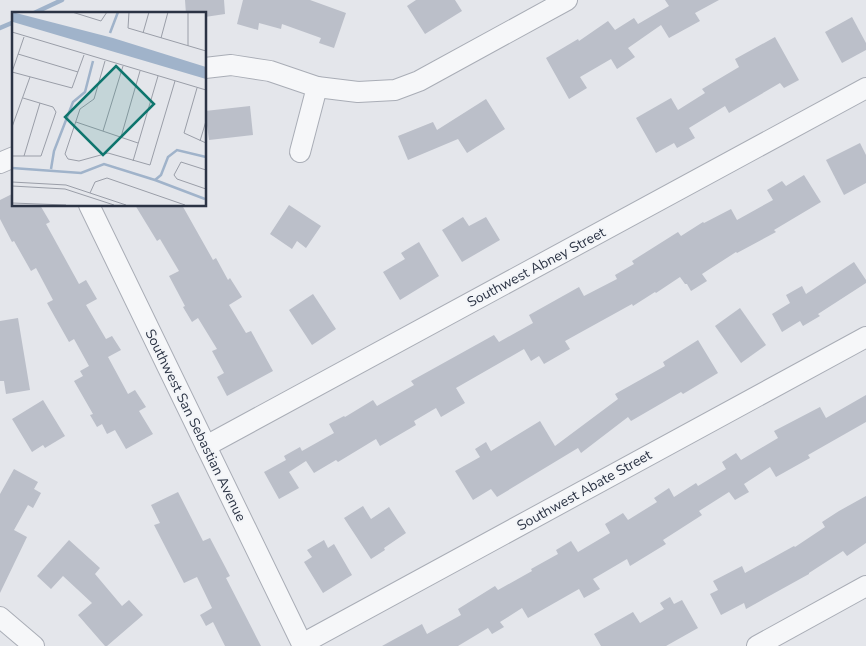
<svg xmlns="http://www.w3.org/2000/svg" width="866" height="646" font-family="'Nunito Sans',sans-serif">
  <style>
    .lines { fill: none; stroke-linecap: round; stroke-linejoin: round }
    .stream { stroke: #a0b3ca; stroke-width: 4.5 }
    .building { fill: #bbbfc9 }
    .minor-casing { stroke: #a9adb6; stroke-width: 22 }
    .minor { stroke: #f6f7f9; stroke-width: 20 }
    .labels { text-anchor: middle; stroke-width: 4; stroke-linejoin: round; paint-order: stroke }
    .street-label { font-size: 14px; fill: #2b3344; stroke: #f3f5f8 }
    .inset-river { fill: none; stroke: #a0b3ca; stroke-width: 2.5 }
    .inset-road { fill: none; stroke: #9a9ea8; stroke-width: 1 }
    .view { fill: #0f766e; fill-opacity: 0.15; stroke: #0f766e; stroke-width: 2.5 }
    .inset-edge { fill: none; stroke: #2b3344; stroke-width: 2.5 }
  </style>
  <rect width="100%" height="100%" fill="#e4e6eb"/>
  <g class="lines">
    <g class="stream">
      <path d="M32,14L62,0"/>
      <path d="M0,28L14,22"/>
    </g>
  </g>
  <g class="building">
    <path d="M185,0H224L225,14L205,17V14H186Z"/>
    <path d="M243,0H310L346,13L334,48L319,43L321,38L282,24L281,29L259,23L258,30L237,24Z"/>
    <path d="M416,0H455L462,11L425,34L407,6Z"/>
    <path d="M665,0H719L695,13L700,21L669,38L661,25L628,48L635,57L617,69L611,59L580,77L587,88L569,99L546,58L578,39L579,41L608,21L615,30L634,18L638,24L669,6Z"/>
    <path d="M852,17L866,43V50L842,63L825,32Z"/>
    <path d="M775,37L799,80L784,88L780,83L729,113L725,106L689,128L695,138L677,148L674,143L656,153L636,118L671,98L678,110L705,93L702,89L739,67L735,59Z"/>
    <path d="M486,99L505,129L467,153L458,139L408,160L398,136L433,122L437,130Z"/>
    <path d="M250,106L253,135L209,140L205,111Z"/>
    <path d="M860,143L866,155V183L844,195L826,160Z"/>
    <path d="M804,175L821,202L774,230L776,232L737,253L736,252L702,274L707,281L691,291L687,284H685L680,277L656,293L655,292L633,306L632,304L565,341L570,349L544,364L539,356L531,361L524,349L456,388L465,403L441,417L436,408L414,421L416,425L380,446L376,439L338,462L336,460L314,473L306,461L289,472L299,488L279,499L264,472L286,460L284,456L300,447L302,451L334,433L329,424L344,416L345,417L373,400L377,406L414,385L411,381L494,335L499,342L533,323L529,315L579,287L584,296L617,279L615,275L634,264L632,261L678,232L681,236L703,222L704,223L731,209L737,220L773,200L767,190L782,181L786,186Z"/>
    <path d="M14,193V205H40L50,222L46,224L79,284L86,280L97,299L86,305L106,339L112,336L121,350L108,357L128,394L135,390L146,407L139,411L153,434L126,449L115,430L107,434L102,424L97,427L90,415L93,414L74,381L83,376L80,371L89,366L74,339L69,342L47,303L53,300L36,268L31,271L14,241L12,242L0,219V200Z"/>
    <path d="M135,205H182L213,260L216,258L228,280L230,278L242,297L229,305L246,333L251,331L273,371L227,396L217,377L224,373L212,351L217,349L198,318L192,322L183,307L185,306L169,276L179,271L160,239L157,241Z"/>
    <path d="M289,205L321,226L306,248L297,241L292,249L270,234Z"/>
    <path d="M463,217L469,226L486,217L500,240L462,262L442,230Z"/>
    <path d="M419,242L439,276L400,300L383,272L405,259L401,253Z"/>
    <path d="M854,262L866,280V283L818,314L820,316L803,326L800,321L782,332L772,314L790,303L786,295L802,286L806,294Z"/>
    <path d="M313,294L336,329L312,345L289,310Z"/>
    <path d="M740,308L766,345L741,363L715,326Z"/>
    <path d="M18,318L30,390L6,394L4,381H0V321Z"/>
    <path d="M698,340L718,373L683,394L681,392L631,421L628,417L581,453L578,448L497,497L491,489L473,500L455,471L480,457L475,449L486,442L491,451L540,421L555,446L618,399L615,394L665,366L663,362Z"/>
    <path d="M866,395V422L808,455L810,458L776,477L770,467L744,484L749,492L735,500L729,492L699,511L702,515L663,540L666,544L630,566L627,559L593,579L600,589L584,598L579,589L528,618L522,608L500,622L504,627L492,634L488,628L458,646H382L422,624L427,634L461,615L458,609L495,586L498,590L532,571L531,569L558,554L556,550L571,541L578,552L610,533L605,524L623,513L628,520L657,502L654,498L669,488L674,497L696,483L698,486L726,469L722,462L736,453L741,460L778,438L774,431L820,407L826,418Z"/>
    <path d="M43,400L65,436L45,448L43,445L32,452L12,419Z"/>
    <path d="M14,469L38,482L34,489L41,493L33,508L28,505L14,530L27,537L0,593V494Z"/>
    <path d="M178,492L203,541L210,538L230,576L226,578L261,646H225L213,622L206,626L200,615L212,608L197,577L184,583L154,525L160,523L151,505Z"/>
    <path d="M866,496V543L847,556L843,551L809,573V574L746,609L744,603L721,615L710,594L718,590L713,581L742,566L745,573L794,546L795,547L825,527L822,522L839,511Z"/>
    <path d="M363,506L371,519L389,507L406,533L384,548L385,550L371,559L344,518Z"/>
    <path d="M69,540L100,568L95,574L122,606L129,600L143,615L107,646H105L78,615L92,603L63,576L51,589L37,576Z"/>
    <path d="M324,540L328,548L334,544L352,575L323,593L304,562L312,557L307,550Z"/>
    <path d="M670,597L674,604L682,600L698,628L666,646H601L594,634L633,612L640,623L664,609L660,603Z"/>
  </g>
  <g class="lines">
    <defs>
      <g id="minor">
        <path d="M205,68L231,65L270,71L317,87L358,92L395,90L419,81L567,0"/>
        <path d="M300,152L317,87"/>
        <path d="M0,163L14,157"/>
        <path d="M89,205L303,646"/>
        <path d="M206,446L866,88"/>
        <path d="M0,617L34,646"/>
        <path d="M302,644L866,337"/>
        <path d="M757,646L866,586"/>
      </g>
    </defs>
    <use href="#minor" class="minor-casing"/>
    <use href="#minor" class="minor"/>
  </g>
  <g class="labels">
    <g class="street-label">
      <text transform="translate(536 267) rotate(-28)" y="5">Southwest Abney Street</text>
      <text transform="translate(196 425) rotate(64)" y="5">Southwest San Sebastian Avenue</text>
      <text transform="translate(584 490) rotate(-29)" y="5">Southwest Abate Street</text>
    </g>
  </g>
  <g transform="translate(12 12)">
    <rect width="194" height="194" fill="#e4e6eb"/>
    <path d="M0,0L101,26L194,55V67L1,10Z" fill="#a0b3ca"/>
    <path class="inset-river" d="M98,21L106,0M0,156L69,161L92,152L143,168L149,163L156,145L165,138L194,145M39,157L42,139L61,90L73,80L81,49M143,168L193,187"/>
    <path class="inset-road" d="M60,0L89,9L95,0M117,0L116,16L194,39M0,20L194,78M131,21L137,0M149,26L156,0M176,34V0M6,42L66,60M93,49L82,87L68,97L53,142L56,147L67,149L96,141L138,153L163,69M0,60L60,76L72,43M0,60L12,25M185,76L172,121L194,131M64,110L126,131M0,115L18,65M91,119L111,54M109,125L128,59M188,129L194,109M0,144H29L44,100L41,95L11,86M12,144L28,91M121,149L146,64M194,158L169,150L162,163L165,167L194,177M0,170L54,173L114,193M0,174L53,177L102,193M78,181L83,170L95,166L173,193M0,191L54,193"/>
    <path class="view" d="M104,54L142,92L91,143L53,105Z"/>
    <rect width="194" height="194" class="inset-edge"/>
  </g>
</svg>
